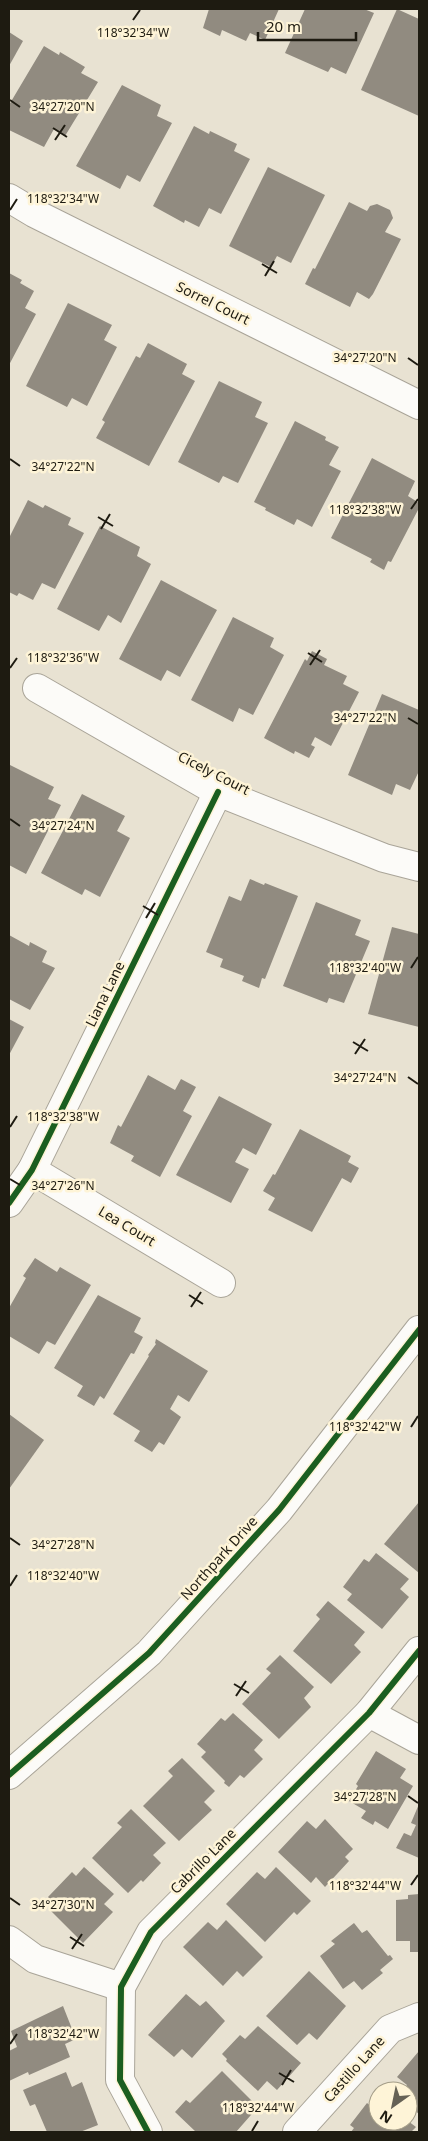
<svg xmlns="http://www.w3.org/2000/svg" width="428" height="2141" font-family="'Noto Sans',sans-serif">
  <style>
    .building { fill: #918b80 }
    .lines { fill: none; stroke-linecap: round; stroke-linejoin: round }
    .minor-casing { stroke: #a9a498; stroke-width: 30 }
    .minor { stroke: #fcfbf8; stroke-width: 28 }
    .cycleway-casing { stroke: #fef4d7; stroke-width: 9 }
    .cycleway { stroke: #1b5e20; stroke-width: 6 }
    .ticks { fill: none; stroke: #1e1b11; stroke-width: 2 }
    .labels { text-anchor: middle; stroke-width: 5; stroke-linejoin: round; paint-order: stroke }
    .street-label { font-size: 14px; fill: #1e1b11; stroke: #fef4d7 }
    .ticks-label { font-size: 12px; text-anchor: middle; fill: #1e1b11; stroke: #fef4d7; stroke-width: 5; stroke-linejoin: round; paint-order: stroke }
  </style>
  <rect width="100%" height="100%" fill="#e8e2d2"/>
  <g class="building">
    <path d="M209,9H279L265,40L250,33L246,41L222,30L220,36L203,28Z"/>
    <path d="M305,9H364L374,13L346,74L331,67L328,72L285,53Z"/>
    <path d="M397,9L419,19V116L361,90Z"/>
    <path d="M9,32L23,41L9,66Z"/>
    <path d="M44,46L59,55L60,52L85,67L81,73L98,82L65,136L54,129L44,147L9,130V105Z"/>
    <path d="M122,85L161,105L157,116L172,123L140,182L127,175L120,189L76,166Z"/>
    <path d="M194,126L209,134L210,131L237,144L234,151L250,159L221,214L209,208L199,227L185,220L184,223L153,206Z"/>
    <path d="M268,167L325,195L291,263L277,256L271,267L229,246Z"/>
    <path d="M349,202L367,211L370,206L377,204L390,210L393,218L385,232L401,239L373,294L369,299L357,292L350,307L305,284L313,268L315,269Z"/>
    <path d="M9,273L22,280L20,283L34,291L25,308L36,314L9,365Z"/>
    <path d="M68,303L112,325L104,340L117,347L87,406L72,398L67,407L26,386Z"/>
    <path d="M148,343L187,364L182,374L195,381L149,466L96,438L105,422L102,420L136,356L140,358Z"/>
    <path d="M219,381L262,402L255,417L268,423L238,483L223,476L219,483L178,462Z"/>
    <path d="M295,421L326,437L325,440L339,447L329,465L341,471L312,527L297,519L294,525L265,510L266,508L254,502Z"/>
    <path d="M372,458L415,481L408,496L419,503V508L391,562L388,561L384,570L370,562L372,559L331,538Z"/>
    <path d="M28,500L43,508L45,505L71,518L68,525L84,533L55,589L42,583L33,600L19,593L17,596L9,592V538Z"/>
    <path d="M100,526L140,547L137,556L151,564L121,623L108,615L99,631L57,609Z"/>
    <path d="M161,580L217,610L180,677L167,670L161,681L119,659Z"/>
    <path d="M233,617L274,638L270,647L284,655L253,715L239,708L233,722L191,700Z"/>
    <path d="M312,651L327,659L324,665L347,676L343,684L359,692L331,746L315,737L311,745L315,747L309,758L295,751L294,754L264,738L305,659L307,661Z"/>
    <path d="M382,694L419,710V771L410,790L396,784L392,795L348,775Z"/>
    <path d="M10,765L54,787L48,799L61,805L26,874L9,865Z"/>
    <path d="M82,794L125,816L117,831L130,838L100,897L85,889L82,895L41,873Z"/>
    <path d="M250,879L264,885L265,883L298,896L265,979L262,978L259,988L242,981L244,976L220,967L223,959L206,952L229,896L241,901Z"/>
    <path d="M316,902L361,920L355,935L370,941L344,1003L329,998L327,1003L283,986Z"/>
    <path d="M392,927L419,934V1027L368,1014Z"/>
    <path d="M9,935L29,946L30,942L47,951L42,962L55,968L30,1010L9,999Z"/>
    <path d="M9,1019L24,1027L9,1055Z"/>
    <path d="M148,1075L175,1090L181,1079L196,1087L183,1111L192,1116L160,1177L131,1161L134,1156L110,1143L118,1125L121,1127Z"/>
    <path d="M219,1096L272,1124L256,1155L243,1148L235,1162L249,1169L231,1203L176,1175Z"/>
    <path d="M300,1129L351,1156L348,1162L359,1168L351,1183L342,1178L312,1232L268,1210L275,1198L263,1191L273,1174L275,1175Z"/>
    <path d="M35,1258L57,1272L60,1267L91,1285L55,1345L47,1341L39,1354L9,1336V1308L26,1278L23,1276Z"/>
    <path d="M98,1295L141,1318L134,1332L143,1337L134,1354L131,1353L104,1399L100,1396L94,1406L77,1396L83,1386L54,1368Z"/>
    <path d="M156,1339L208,1371L189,1402L178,1395L170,1409L181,1417L164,1445L159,1442L152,1452L134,1441L140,1431L113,1414L149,1356L148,1355L156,1344L155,1343Z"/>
    <path d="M9,1414L44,1440L9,1489Z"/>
    <path d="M419,1502V1573L384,1544Z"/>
    <path d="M376,1553L409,1579L400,1589L409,1597L382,1629L347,1600L352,1594L343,1587L364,1559L369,1562Z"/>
    <path d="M328,1601L365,1632L354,1645L361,1652L331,1684L293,1651L320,1619L316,1615Z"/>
    <path d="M280,1655L314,1687L304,1698L311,1707L279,1739L242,1704L271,1673L266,1669Z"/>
    <path d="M233,1713L263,1740L254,1750L263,1759L244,1778L240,1775L229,1787L224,1783L225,1781L201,1757L206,1752L197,1744L221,1718L225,1721Z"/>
    <path d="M376,1751L406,1769L400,1778L413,1786L388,1829L375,1821L373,1825L361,1818L366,1811L349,1801L358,1786L356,1784Z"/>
    <path d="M182,1758L215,1791L204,1802L212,1810L179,1841L143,1806L173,1776L168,1771Z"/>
    <path d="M419,1804V1858L396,1848L404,1833L411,1836L416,1825L411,1823Z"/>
    <path d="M131,1809L166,1843L153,1855L161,1863L143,1882L141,1880L128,1893L92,1858L122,1827L117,1823Z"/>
    <path d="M325,1819L353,1849L345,1857L349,1861L325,1887L316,1877L311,1883L278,1852L307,1821L316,1829Z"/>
    <path d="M84,1867L114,1894L104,1904L113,1912L83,1943L51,1911L56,1906L48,1897L72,1872L76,1876Z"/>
    <path d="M276,1867L311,1901L297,1915L294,1912L265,1942L226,1904L257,1872L265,1879Z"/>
    <path d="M419,1894V1952H410V1941H396V1900L408,1899V1895Z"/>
    <path d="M226,1920L263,1957L243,1977L237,1971L223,1986L183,1947L208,1922L217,1930Z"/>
    <path d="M354,1923L362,1933L367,1930L388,1956L390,1955L393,1959L380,1970L383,1973L362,1990L354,1981L343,1989L320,1956L335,1944L331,1941Z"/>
    <path d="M309,1971L346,2006L317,2040L309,2033L297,2045L266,2016Z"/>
    <path d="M186,1994L200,2006L206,2001L225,2021L192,2058L182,2049L174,2057L148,2035Z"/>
    <path d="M63,2006L76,2039L65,2044L70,2057L29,2075L28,2072L9,2081V2051L17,2047L11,2031Z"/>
    <path d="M258,2026L301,2063L277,2090L267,2081L258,2091L226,2061L227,2059L222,2054L240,2035L245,2039Z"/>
    <path d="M419,2051V2114L408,2105V2091H402L407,2085L397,2077Z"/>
    <path d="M222,2071L258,2107L236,2132H196L175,2112L186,2100L190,2103Z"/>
    <path d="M66,2072L72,2087L82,2082L98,2125L80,2132H47L35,2104L30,2106L23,2090Z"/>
    <path d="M367,2103L378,2112V2121H408L416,2127L411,2132H351L354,2128L350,2125Z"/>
  </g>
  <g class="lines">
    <defs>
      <g id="minor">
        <path d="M9,198L34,213L419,405"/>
        <path d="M37,688L218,792L384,858L419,867"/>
        <path d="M32,1170L221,1283"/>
        <path d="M9,1203L32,1170L218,792"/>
        <path d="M369,1713L419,1740"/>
        <path d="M9,1775L149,1653L279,1510L419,1330"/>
        <path d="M9,1940L35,1959L121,1987"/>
        <path d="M148,2132L120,2080L121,1987L151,1932L369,1713L419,1651"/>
        <path d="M297,2132L390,2029L419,2017"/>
      </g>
    </defs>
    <use href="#minor" class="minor-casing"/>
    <use href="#minor" class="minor"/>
    <defs>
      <g id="cycleway">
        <path d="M9,1203L32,1170L218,792"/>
        <path d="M9,1775L149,1653L279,1510L419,1330"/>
        <path d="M148,2132L120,2080L121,1987L151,1932L369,1713L419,1651"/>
      </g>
    </defs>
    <use href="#cycleway" class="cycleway-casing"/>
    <use href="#cycleway" class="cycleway"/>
  </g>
  <path class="ticks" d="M133,20L140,10M10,100L20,107M53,128L67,137M55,140L65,125M10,210L17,199M262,264L277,273M265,276L274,261M408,358L418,365M10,459L20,466M411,509L418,499M98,517L113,526M101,529L110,514M308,653L322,662M310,665L320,650M10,668L17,658M408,718L418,724M10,819L20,826M143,906L158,915M146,918L155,903M411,968L418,957M353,1042L368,1051M355,1054L365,1039M408,1077L418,1084M10,1127L17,1116M10,1179L20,1185M189,1295L203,1304M191,1307L201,1292M411,1427L418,1416M10,1538L20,1545M10,1586L17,1575M234,1684L249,1693M236,1696L246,1681M408,1796L418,1803M411,1885L418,1875M10,1898L20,1905M70,1937L84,1946M72,1949L82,1934M10,2044L17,2034M279,2073L294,2082M282,2085L291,2070M252,2131L258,2121"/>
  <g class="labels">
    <g class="street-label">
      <text transform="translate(213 303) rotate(26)" y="5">Sorrel Court</text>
      <text transform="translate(214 773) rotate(27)" y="5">Cicely Court</text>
      <text transform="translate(105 994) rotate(-64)" y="5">Liana Lane</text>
      <text transform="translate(127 1226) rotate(31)" y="5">Lea Court</text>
      <text transform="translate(219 1558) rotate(-48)" y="5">Northpark Drive</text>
      <text transform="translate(203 1861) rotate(-45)" y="5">Cabrillo Lane</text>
      <text transform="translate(354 2069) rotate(-48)" y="5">Castillo Lane</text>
    </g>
  </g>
  <g class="ticks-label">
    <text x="133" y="37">118°32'34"W</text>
    <text x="63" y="111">34°27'20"N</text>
    <text x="63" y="203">118°32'34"W</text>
    <text x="365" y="362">34°27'20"N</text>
    <text x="63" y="471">34°27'22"N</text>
    <text x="365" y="514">118°32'38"W</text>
    <text x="63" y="662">118°32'36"W</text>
    <text x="365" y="722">34°27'22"N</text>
    <text x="63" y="830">34°27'24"N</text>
    <text x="365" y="972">118°32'40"W</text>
    <text x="365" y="1082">34°27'24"N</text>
    <text x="63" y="1121">118°32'38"W</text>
    <text x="63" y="1190">34°27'26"N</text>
    <text x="365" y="1431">118°32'42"W</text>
    <text x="63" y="1549">34°27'28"N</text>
    <text x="63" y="1580">118°32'40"W</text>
    <text x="365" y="1801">34°27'28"N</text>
    <text x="365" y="1890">118°32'44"W</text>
    <text x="63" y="1909">34°27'30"N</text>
    <text x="63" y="2038">118°32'42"W</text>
    <text x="258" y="2112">118°32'44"W</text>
  </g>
  <rect width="428" height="2141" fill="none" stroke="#1e1b11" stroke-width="20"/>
  <g transform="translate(393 2106) rotate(213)"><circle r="24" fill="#fef4d7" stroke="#a49d88"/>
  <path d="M0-4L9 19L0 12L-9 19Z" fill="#656155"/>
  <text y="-8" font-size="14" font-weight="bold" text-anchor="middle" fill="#1e1b11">N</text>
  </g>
  <path d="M258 32v8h98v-8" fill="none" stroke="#1e1b11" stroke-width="2.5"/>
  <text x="266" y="32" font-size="15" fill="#1e1b11" stroke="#fef4d7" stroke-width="4" paint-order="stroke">20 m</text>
</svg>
